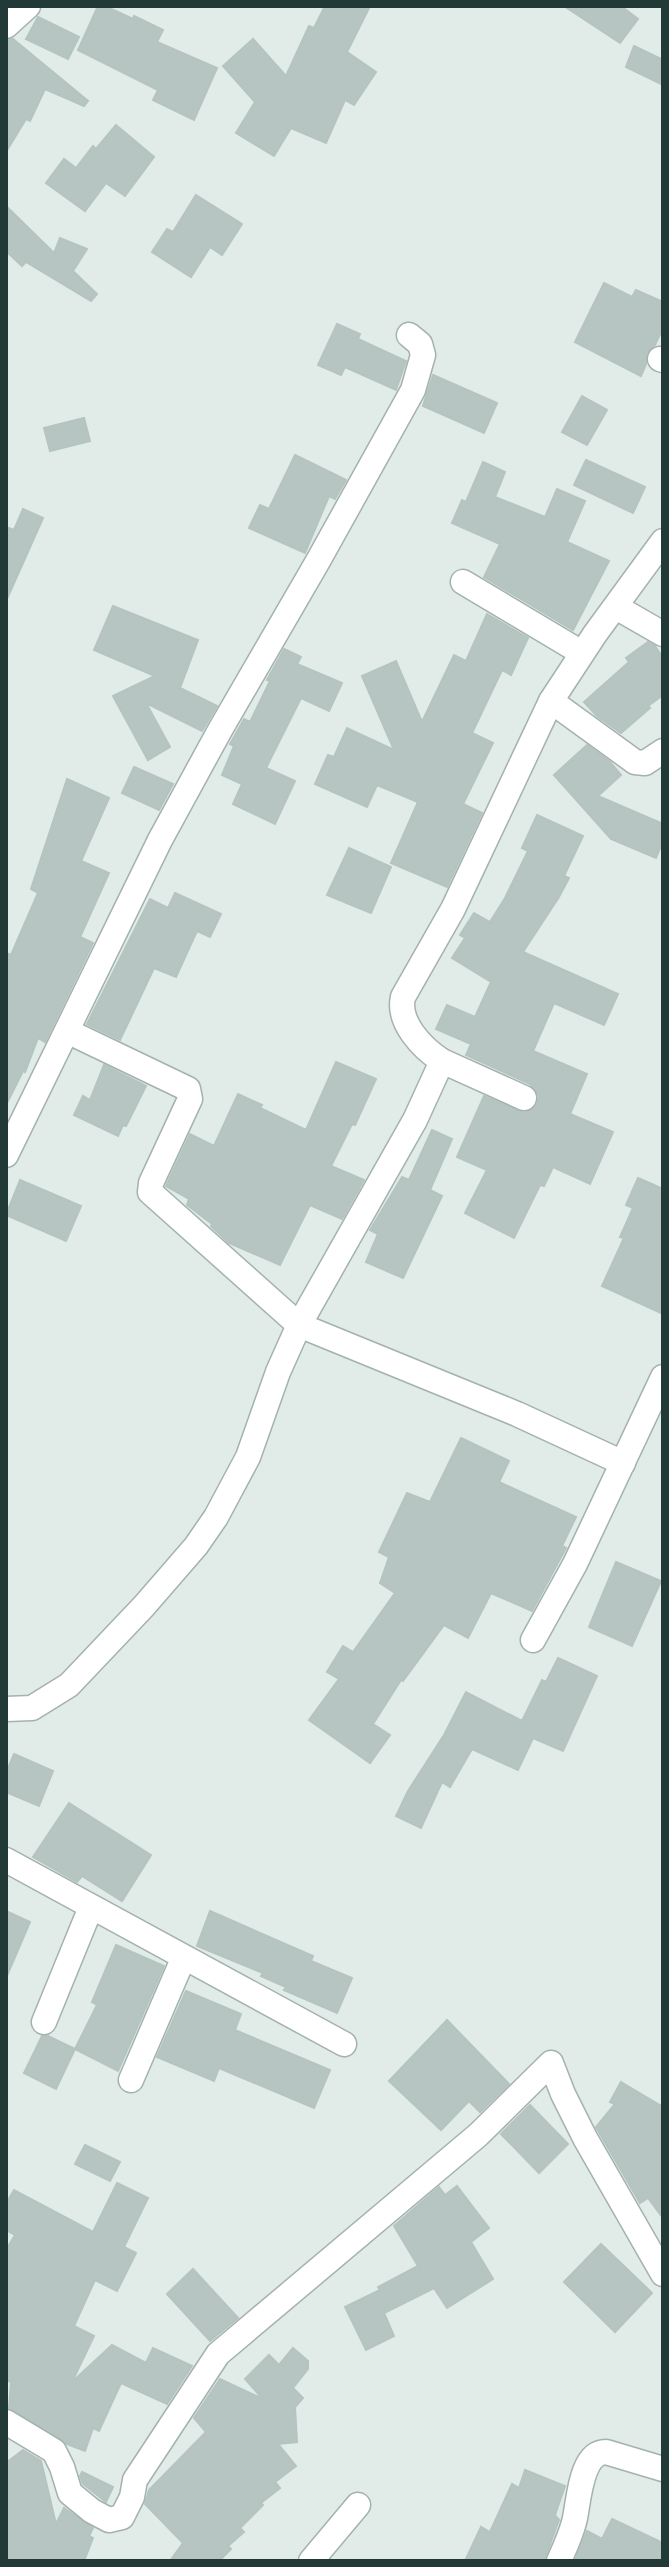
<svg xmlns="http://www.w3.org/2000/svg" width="669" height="2567" font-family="Ubuntu,sans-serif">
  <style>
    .building { fill: #b6c5c1; stroke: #b4c4bf; stroke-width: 2 }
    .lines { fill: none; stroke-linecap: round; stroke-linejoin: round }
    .street-casing { stroke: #a4b2af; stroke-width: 27 }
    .street { stroke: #fff; stroke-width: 24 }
  </style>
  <rect width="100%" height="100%" fill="#e1ebe7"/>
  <g class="building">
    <path d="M98,6H105L133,19L134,16L163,30L157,42L217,68L194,120L153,100L158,90L78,50Z"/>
    <path d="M325,6H370L347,52L376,72L354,105L345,100L326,143L291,128L274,156L236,133L255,102L223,66L253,39L286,76L309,26L314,28Z"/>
    <path d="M564,6H621L638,19L620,43Z"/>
    <path d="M38,17L79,37L68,59L26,39Z"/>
    <path d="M13,39L88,101L84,106L45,89L30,121L26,119L6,152V41Z"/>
    <path d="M634,46L663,60V85L626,67Z"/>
    <path d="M116,125L154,157L125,196L106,183L85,211L46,183L64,159L76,168L93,146L96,149Z"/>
    <path d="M196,195L242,224L222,255L210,247L191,277L152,252L167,229L173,232Z"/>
    <path d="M6,206L54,253L60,238L87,249L73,271L97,294L91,301L26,262L22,266L6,251Z"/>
    <path d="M604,283L632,297L636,290L663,302V328L655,345L646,354V364L641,376L575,342Z"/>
    <path d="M337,324L360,334L358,339L406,361L396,390L345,367L341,375L318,365Z"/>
    <path d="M433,375L497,403L484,433L423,406Z"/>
    <path d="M582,396L607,410L587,445L562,432Z"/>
    <path d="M84,418L90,441L50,451L44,428Z"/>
    <path d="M295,455L346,480L335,499L329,496L305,553L249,528L260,505L269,509Z"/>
    <path d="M586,460L645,487L633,513L574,485Z"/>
    <path d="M483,462L505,472L495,497L545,517L557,489L585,501L567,542L609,561L573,630L484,577L500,544L452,523L462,500L466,502Z"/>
    <path d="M23,509L43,518L6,601V527L14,530Z"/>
    <path d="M113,606L198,640L180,688L217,706L202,731L146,703L170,747L148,760L113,696L155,676L94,650Z"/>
    <path d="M487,614L528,638L511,675L502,670L472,733L493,743L463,804L482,813L447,887L391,863L418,802L377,785L367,807L315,784L328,755L334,757L347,728L394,750L362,676L396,661L422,722L454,655L466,661Z"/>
    <path d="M648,642L655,646L663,658V695L648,706L650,708L621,733L597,716L584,702L629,662L626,658Z"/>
    <path d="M284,649L301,657L297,664L342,683L329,711L301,698L266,768L295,781L275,824L233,804L242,784L222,775L234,746L230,744L244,719L250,722L270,681L267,680Z"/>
    <path d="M587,745L610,762L621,775L598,796L663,824V841L656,858L611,839L554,775Z"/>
    <path d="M134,767L173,784L159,810L122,793Z"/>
    <path d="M67,779L109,798L81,861L109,873L80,937L93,943L45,1042L38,1038L25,1072L23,1071L6,1105V953L11,955L38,893L31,889Z"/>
    <path d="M537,815L583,836L564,876L569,878L559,897L523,952L618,994L604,1025L554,1003L533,1051L587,1074L570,1114L613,1132L590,1184L553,1167L544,1186L540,1185L514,1238L465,1213L487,1170L457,1157L484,1096L525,1113L537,1105L539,1096L530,1084L466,1055L471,1044L436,1029L447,1005L475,1017L491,982L452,958L465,938L460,935L474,913L490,922L505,898L528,851L522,848Z"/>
    <path d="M349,848L391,867L371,913L327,895Z"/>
    <path d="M175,893L221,914L210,937L197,931L176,977L154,968L120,1040L87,1024L150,899L168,908Z"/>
    <path d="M336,1062L376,1079L355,1125L352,1124L331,1166L364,1180L342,1219L310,1205L280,1265L229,1243L211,1226L212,1224L187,1205L189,1199L166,1186L190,1134L214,1146L238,1094L262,1105L260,1108L306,1130Z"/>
    <path d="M104,1065L146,1086L126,1126L123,1125L118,1136L74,1115L83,1096L90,1100Z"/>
    <path d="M432,1130L452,1139L430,1190L442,1196L403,1278L366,1262L378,1234L370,1230L402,1177L409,1180Z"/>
    <path d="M638,1178L663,1189V1314L602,1286L624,1238L620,1237L633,1208L626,1205Z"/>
    <path d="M20,1180L81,1206L66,1241L6,1215Z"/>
    <path d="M461,1438L509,1461L499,1482L576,1517L562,1546L566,1548L532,1611L491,1593L468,1638L444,1625L403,1681L401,1680L373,1724L390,1735L370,1763L309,1720L339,1679L327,1672L343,1646L353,1652L395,1593L380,1583L389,1557L379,1552L407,1493L430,1502Z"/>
    <path d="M616,1562L661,1581L632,1646L589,1627Z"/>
    <path d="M558,1658L597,1676L563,1751L533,1738L518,1770L472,1749L450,1787L442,1782L421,1828L396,1816L408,1791L444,1735L466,1692L522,1721L542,1680L546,1682Z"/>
    <path d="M14,1754L53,1771L39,1806L6,1792V1773Z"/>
    <path d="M69,1803L151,1855L122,1901L82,1876L77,1882L33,1857Z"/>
    <path d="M6,1911L30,1922L6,1978Z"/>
    <path d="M210,1911L313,1956L311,1961L352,1978L337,2013L284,1990L286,1987L261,1976L263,1973L197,1946Z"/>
    <path d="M116,1945L164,1966L118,2071L75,2049L97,2005L92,2002Z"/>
    <path d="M186,1991L241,2014L235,2030L330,2070L314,2108L219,2068L214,2081L157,2057Z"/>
    <path d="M447,2020L509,2084L480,2112L469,2101L441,2130L389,2081Z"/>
    <path d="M42,2036H48L75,2049L56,2089L24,2073Z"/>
    <path d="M621,2082L663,2107V2218L648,2198L640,2203L596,2127L615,2104L610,2102Z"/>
    <path d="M530,2105L568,2144L539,2173L501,2134Z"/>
    <path d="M85,2145L120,2162L110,2181L75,2164Z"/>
    <path d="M117,2183L148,2198L124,2247L136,2253L117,2291L95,2280L74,2326L94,2336L72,2382L112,2345L146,2363L153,2348L192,2366L167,2404L121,2383L99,2431L93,2428L85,2451L67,2444L9,2408L11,2382L6,2380V2250L15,2235L6,2230V2204L14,2190L93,2232Z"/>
    <path d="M457,2186L489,2228L471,2242L493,2279L447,2308L434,2288L384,2313L394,2336L366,2350L345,2307L380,2290L378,2287L418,2266L394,2226L439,2187L445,2195Z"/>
    <path d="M601,2244L652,2293L615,2332L564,2282Z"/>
    <path d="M193,2269L238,2318L210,2341L167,2294Z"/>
    <path d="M293,2348L308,2361V2369L293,2388L303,2398L295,2407L297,2442L278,2444L296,2466L275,2482L280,2488L261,2503L263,2505L240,2528L244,2532L228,2546L231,2549L219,2561H170L183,2543L145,2504L149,2490L206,2432L194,2418L220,2379L263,2399L245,2379L269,2355L279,2365Z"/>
    <path d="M23,2450L41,2461L56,2524L64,2508L93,2528L89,2536L93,2538L84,2561H6V2463Z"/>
    <path d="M525,2470L565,2486L555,2515L559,2520L544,2561H465L481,2527L490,2532L512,2484L519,2488Z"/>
    <path d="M82,2472L113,2487L106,2502L83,2484L80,2476Z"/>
    <path d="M612,2519L663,2543V2561H575L587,2531L602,2539Z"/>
  </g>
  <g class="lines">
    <defs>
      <g id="street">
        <path d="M6,26L28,6"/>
        <path d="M660,359L663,360"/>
        <path d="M463,582L582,653"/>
        <path d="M616,607L663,634"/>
        <path d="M551,701L635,762L645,763L663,751"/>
        <path d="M67,1031L188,1089L190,1099L151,1183L150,1192L299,1325L517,1414L623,1463"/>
        <path d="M442,1061L524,1098"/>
        <path d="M6,1155L160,840L220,730L318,561L413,390L423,355L420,344L409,335"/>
        <path d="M533,1640L575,1564L663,1377"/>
        <path d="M6,1709L32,1708L69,1685L144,1606L196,1546L216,1517L248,1457L278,1372L299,1325L415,1120L442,1061C422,1048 397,1022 403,997L453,909L551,701L595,634L663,541"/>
        <path d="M6,1860L344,2044"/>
        <path d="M44,2022L91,1907"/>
        <path d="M131,2080L183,1959"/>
        <path d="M6,2422L54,2451L62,2467L70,2493L92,2511L109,2520L122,2517L132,2497L135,2480L218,2354L478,2135L551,2063L563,2094L585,2138L663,2274"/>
        <path d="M311,2561L358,2505"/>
        <path d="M559,2561C565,2547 572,2533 575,2518C579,2499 581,2452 606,2452L663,2469"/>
      </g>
    </defs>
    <use href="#street" class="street-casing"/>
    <use href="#street" class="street"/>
  </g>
  <rect width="669" height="2567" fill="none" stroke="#223a37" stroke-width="16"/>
</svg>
